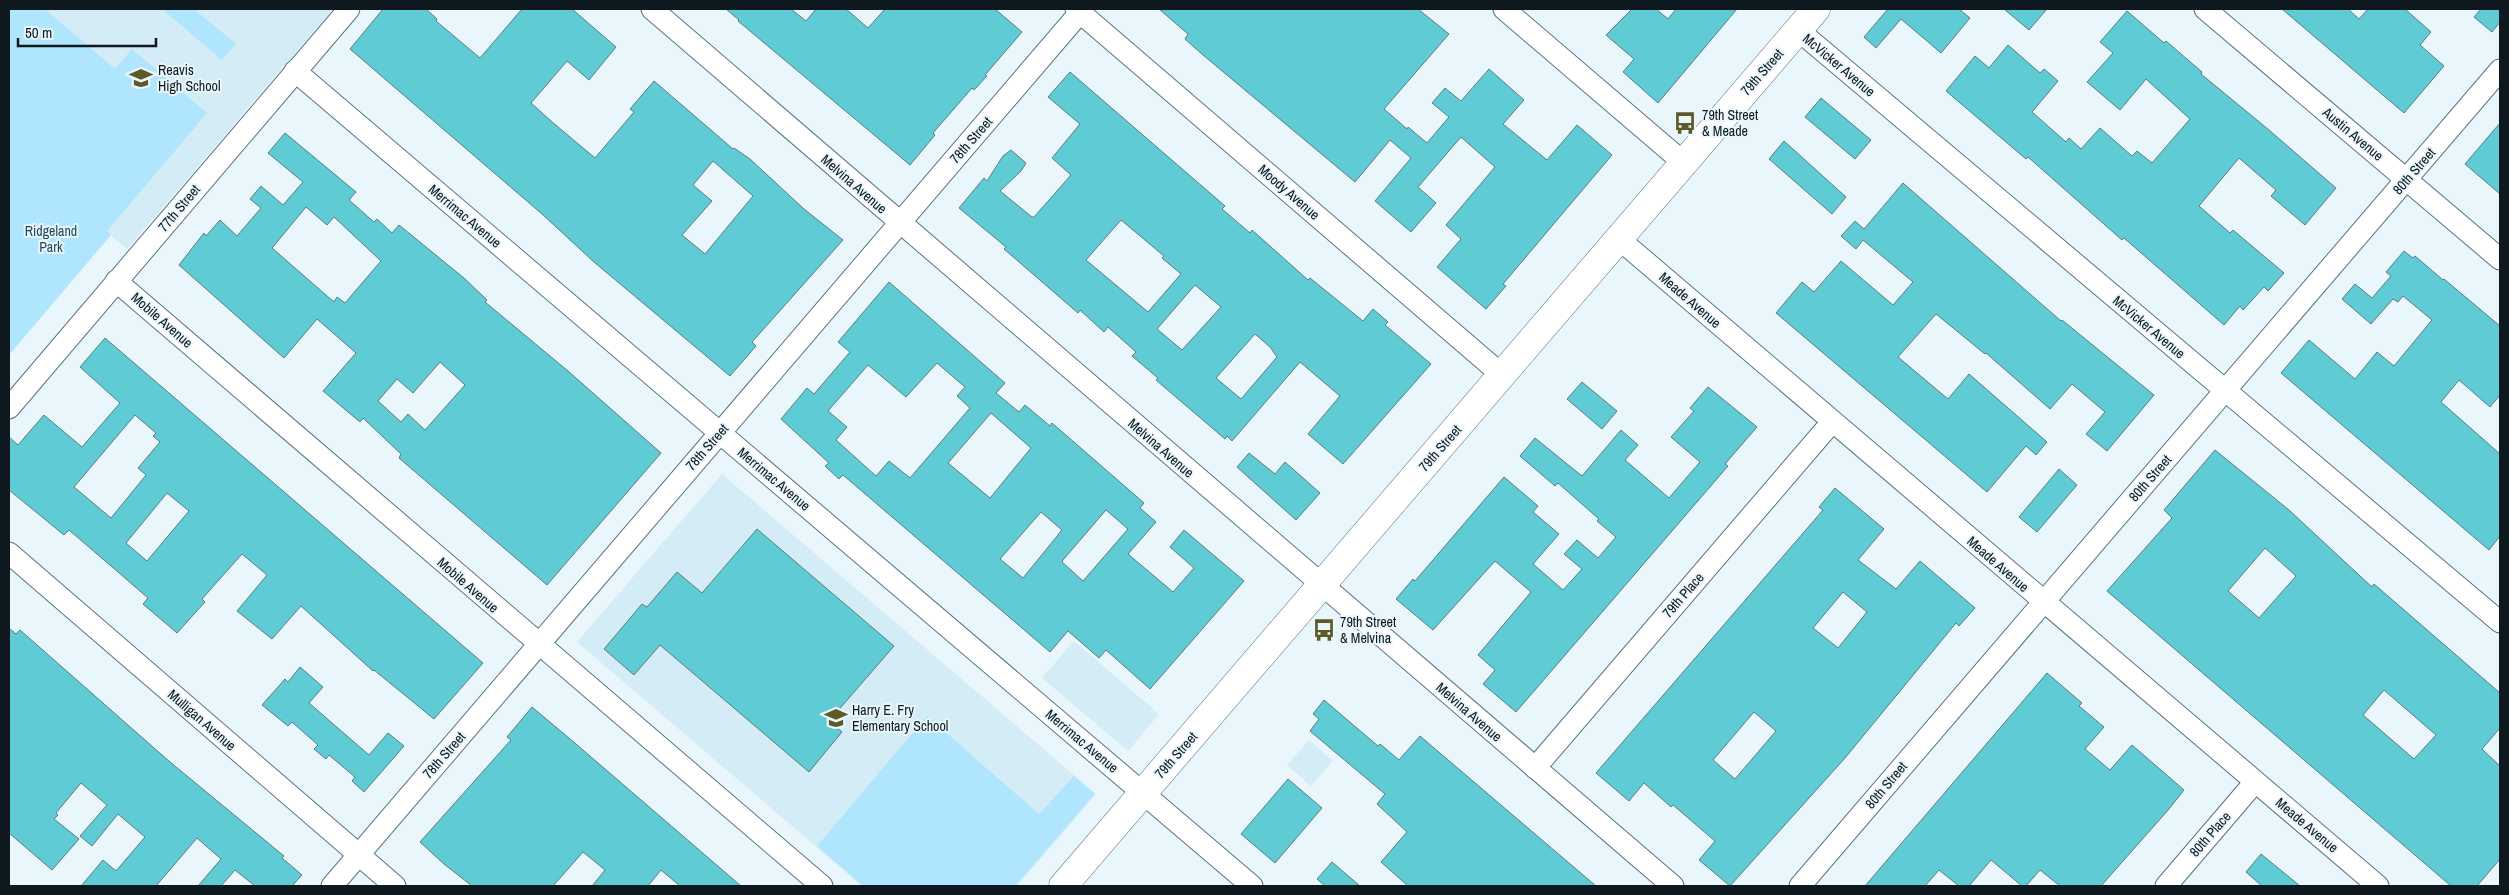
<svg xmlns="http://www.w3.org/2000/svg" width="2509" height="895" font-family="'Archivo Narrow',sans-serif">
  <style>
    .built { fill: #d4ecf6 }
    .green { fill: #b0e6fd }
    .building { fill: #5fcbd4; stroke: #5b7d80; fill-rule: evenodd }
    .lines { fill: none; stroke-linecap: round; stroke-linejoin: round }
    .minor-casing { stroke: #587582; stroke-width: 23 }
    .secondary-casing { stroke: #587582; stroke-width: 29 }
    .minor { stroke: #fff; stroke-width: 21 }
    .secondary { stroke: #fff; stroke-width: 28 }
    .labels { text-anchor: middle; stroke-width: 4; stroke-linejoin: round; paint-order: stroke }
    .street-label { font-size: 14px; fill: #0d191e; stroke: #e9f6fc }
    .poi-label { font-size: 14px; fill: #0d191e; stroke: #e9f6fc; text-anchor: start }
    .park-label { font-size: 14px; fill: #234a5a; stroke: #e9f6fc }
  </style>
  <rect width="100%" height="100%" fill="#e9f6fc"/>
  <g class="built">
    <path d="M9,9H333L127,249L9,148Z"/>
    <path d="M722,474L1096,794L1017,886H862L577,642Z"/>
    <path d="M1074,641L1159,714L1128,751L1042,678Z"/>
    <path d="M1309,740L1333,761L1311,786L1287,765Z"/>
  </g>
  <g class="green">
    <path d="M9,9H45L115,69L132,49L207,113L107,231L111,235L9,355Z"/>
    <path d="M162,9H194L236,44L222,60Z"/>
    <path d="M927,716L1039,814L1074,776L1095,794L1015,886H863L817,846Z"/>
  </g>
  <g class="building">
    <path d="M383,9H426L437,19L436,21L480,58L522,9H572L616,47L589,80L567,61L531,103L551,121L595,158L634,112L630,109L654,81L733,149L734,148L750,159L804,209L843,240L752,342L756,346L730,376L594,262L542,214L350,49ZM713,161L753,196L705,254L682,235L712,201L693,185Z"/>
    <path d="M726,9H791L806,21L816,9H846L868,28L885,9H995L1022,32L985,75L987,76L974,90L972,88L933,133L935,135L910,165L738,21L739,20Z"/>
    <path d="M1159,9H1418L1449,34L1384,109L1407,129L1408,127L1427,143L1449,117L1432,103L1445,88L1461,101L1489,69L1524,100L1503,124L1547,160L1577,125L1612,155L1503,284L1506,286L1486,309L1437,267L1461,239L1446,225L1495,167L1461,137L1418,187L1436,203L1411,232L1375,201L1411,158L1390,140L1355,182L1203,55L1185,39L1188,34Z"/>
    <path d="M1632,9H1656L1668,19L1676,9H1737L1658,103L1623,72L1634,59L1606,35Z"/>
    <path d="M1888,9H1959L1970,18L1941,53L1901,19L1876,48L1864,37Z"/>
    <path d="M2004,9H2047L2029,30Z"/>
    <path d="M2282,9H2348L2359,19L2368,9H2405L2431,32L2420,45L2444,66L2404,113Z"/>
    <path d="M2481,9H2500V22L2492,32L2474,17Z"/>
    <path d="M2127,11L2164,43L2166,41L2202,72L2201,74L2269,130L2336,188L2305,225L2271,196L2276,190L2239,158L2199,206L2230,233L2233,230L2284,273L2268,291L2264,287L2243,310L2240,306L2224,325L2124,238L2122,240L2028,157L2026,159L1946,91L1975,56L1989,68L2008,45L2040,73L2044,69L2058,81L2032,112L2066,142L2069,138L2081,149L2100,128L2132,156L2137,151L2152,163L2190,119L2146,79L2120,110L2087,82L2113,53L2100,42Z"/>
    <path d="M1070,72L1225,206L1222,209L1250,233L1252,230L1308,280L1310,278L1363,321L1373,309L1388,322L1385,325L1431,364L1343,464L1308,434L1340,396L1300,362L1232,441L1227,436L1225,439L1156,380L1158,378L1132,356L1136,352L1108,327L1104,332L1080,310L1078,313L1004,249L1006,247L959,208L984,178L987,181L1003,156L1011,150L1026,163L1021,171L1000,191L1032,217H1034L1071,175L1052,158L1080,124L1048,97ZM1121,220L1164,256L1162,258L1181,274L1148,312L1086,260ZM1195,285L1221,307L1182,350L1157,329ZM1255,334L1270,347L1277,357L1241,399L1216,378Z"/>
    <path d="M1821,98L1871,140L1855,159L1805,117Z"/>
    <path d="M2500,123V194L2465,164Z"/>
    <path d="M285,133L356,192L349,200L374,222L377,219L392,233L399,225L464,278L487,300L485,302L568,371L661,453L547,585L399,458L401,454L363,418L360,422L323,391L356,353L317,319L284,358L179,265L204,233L206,236L220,220L237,236L261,208L250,199L261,186L283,205L303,182L268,153ZM306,207L327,225L334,217L381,261L345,303L337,297L334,302L272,248ZM440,362L465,385L425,430L408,414L401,422L378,401L397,379L413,393Z"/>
    <path d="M1784,141L1846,197L1832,214L1769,159Z"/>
    <path d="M1903,183L2061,321L2062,320L2154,395L2107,451L2086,434L2105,412L2072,384L2050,409L1986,353L1985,354L1936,314L1898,357L1948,399L1969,374L2047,442L2036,455L2026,446L1987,492L1776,313L1802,282L1814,292L1841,261L1893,305L1913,282L1863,240L1856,249L1841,236L1855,221L1864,229Z"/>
    <path d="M2404,251L2413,258L2415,256L2443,280L2444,279L2500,326V395L2490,407L2459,380L2441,402L2500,454V536L2489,550L2281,373L2309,340L2355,379L2377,352L2394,366L2432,320L2403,296L2398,302L2393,299L2371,324L2342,299L2355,284L2372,298L2391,276L2386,272Z"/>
    <path d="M889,282L1005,383L996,393L1019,412L1025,405L1050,426L1052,423L1144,503L1140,508L1156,522L1128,554L1173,592L1194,568L1170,547L1184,530L1244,581L1150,689L1106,650L1099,658L1068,631L1050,652L843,475L839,479L825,466L829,463L781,419L807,388L814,394L850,352L838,342ZM937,363L965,387L957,396L970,408L910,478L889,461L876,476L836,440L847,427L828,411L868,365L906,397ZM991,413L1031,448L990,498L948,463ZM1106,510L1128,529L1083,581L1062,562L1063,560ZM1041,512L1062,530L1023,578L1000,559Z"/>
    <path d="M105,338L483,663L434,719L374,670L373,671L301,606L272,639L237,611L267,575L242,554L202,599L205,602L177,633L143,604L148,598L118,572L69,530L64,535L9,490V437L18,445L44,415L82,447L120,403L80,367ZM135,415L156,433L153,436L160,442L138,468L146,475L111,518L74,487ZM167,493L189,511L147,561L126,543Z"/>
    <path d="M1582,382L1617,411L1602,429L1567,399Z"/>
    <path d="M1708,387L1757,427L1725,464L1728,466L1516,712L1483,684L1495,670L1478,655L1531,592L1495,561L1433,630L1396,599L1413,579L1415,581L1504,477L1538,506L1533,512L1559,534L1533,564L1563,590L1582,569L1564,554L1577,540L1598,558L1616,537L1597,521L1599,519L1558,483L1555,486L1520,456L1535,438L1582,476L1621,430L1638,445L1625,460L1669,498L1700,462L1671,437L1694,411L1690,408Z"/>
    <path d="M2215,450L2289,510L2372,587L2374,584L2500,693V728L2482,749L2500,766V859L2477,886H2451L2107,591L2172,518L2164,510ZM2265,548L2296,576L2259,618L2228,591ZM2384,690L2436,735L2414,759L2363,715Z"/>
    <path d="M1249,453L1275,474L1285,462L1320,493L1296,520L1237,467Z"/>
    <path d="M2059,469L2077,485L2037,532L2019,517Z"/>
    <path d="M1835,488L1884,529L1858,560L1896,589L1920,561L1975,608L1959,626L1956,623L1845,758L1730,886L1699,860L1715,841L1673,805L1671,807L1644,783L1629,801L1596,773L1823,510L1819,507ZM1843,592L1867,612L1838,648L1813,628ZM1754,712L1776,731L1735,779L1713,760Z"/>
    <path d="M757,529L894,646L829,721L842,732L809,772L660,645L634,675L604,649L642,604L647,607L677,572L702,593Z"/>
    <path d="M9,628L16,634L20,630L170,762L284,856L282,858L302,875L292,886H255L235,870L221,886H198L221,859L197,838L156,886H81L103,860L116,871L145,837L118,814L92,846L80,836L107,805L81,783L56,813L58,815L54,819L79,839L52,870L9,833Z"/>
    <path d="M300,667L323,687L309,703L369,755L388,733L404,746L364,792L352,781L355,777L329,755L326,759L314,749L318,745L292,722L288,726L262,705L285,679L288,682Z"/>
    <path d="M2047,673L2082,703L2079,706L2104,727L2085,749L2110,770L2132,745L2184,790L2169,809L2101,886H2060L2040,870L2026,886H2022L1991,860L1969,886H1959L1939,870L1925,886H1865Z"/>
    <path d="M1324,700L1378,746L1380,744L1399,760L1420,736L1596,886H1408L1381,862L1407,832L1377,804L1385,794L1310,731L1319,719L1313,714Z"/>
    <path d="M532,707L576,744L741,886H680L661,870L648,886H592L605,870L583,852L553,886H472L444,864L420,842L511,740L507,737Z"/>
    <path d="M1288,779L1322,808L1275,863L1241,834Z"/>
    <path d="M2261,854L2300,886H2262L2246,872Z"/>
    <path d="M1332,862L1360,886H1325L1317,879Z"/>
  </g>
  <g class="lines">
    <defs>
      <g id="minor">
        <path d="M652,9L1673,886"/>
        <path d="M1076,9L1502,375"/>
        <path d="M1504,9L1684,163"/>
        <path d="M2205,9L2500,259"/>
        <path d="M1798,30L2500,622"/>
        <path d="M295,71L1252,886"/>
        <path d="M1619,239L2378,886"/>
        <path d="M116,281L822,886"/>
        <path d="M9,408L349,9"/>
        <path d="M9,553L395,886"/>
        <path d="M1535,768L1832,422"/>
        <path d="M332,886L1083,9"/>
        <path d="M1800,886L2500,70"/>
        <path d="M2166,886L2255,782"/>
      </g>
      <path id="secondary" d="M1063,886L1816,9"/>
    </defs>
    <use href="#minor" class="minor-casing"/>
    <use href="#secondary" class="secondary-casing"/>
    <use href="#minor" class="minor"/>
    <use href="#secondary" class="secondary"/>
  </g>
  <defs>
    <symbol id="school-bare" viewBox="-9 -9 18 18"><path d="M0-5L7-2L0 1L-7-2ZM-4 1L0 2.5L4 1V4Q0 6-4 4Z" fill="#5d5a27" stroke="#e9f6fc" stroke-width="2.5" paint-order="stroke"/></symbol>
    <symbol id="bus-bare" viewBox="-9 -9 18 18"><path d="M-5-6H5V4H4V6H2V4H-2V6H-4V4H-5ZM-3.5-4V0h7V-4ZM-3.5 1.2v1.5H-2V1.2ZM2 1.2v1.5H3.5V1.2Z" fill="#5d5a27" stroke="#e9f6fc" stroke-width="2.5" paint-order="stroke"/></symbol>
  </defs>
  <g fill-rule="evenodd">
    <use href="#school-bare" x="125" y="62" width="32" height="32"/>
    <use href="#bus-bare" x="1669" y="107" width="32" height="32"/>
    <use href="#bus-bare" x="1308" y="614" width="32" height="32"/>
    <use href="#school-bare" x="820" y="702" width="32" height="32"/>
  </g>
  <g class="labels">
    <g class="street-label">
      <text transform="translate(1839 65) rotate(40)" y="5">McVicker Avenue</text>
      <text transform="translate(1762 72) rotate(-49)" y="5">79th Street</text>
      <text transform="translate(2353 134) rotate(40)" y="5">Austin Avenue</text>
      <text transform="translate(971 140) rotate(-49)" y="5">78th Street</text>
      <text transform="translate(2414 171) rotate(-49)" y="5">80th Street</text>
      <text transform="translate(854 184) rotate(41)" y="5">Melvina Avenue</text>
      <text transform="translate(1289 192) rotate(41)" y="5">Moody Avenue</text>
      <text transform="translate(179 208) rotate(-50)" y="5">77th Street</text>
      <text transform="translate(465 216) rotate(40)" y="5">Merrimac Avenue</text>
      <text transform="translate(1690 300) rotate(41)" y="5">Meade Avenue</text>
      <text transform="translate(162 320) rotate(41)" y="5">Mobile Avenue</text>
      <text transform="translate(2149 327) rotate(40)" y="5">McVicker Avenue</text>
      <text transform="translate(707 447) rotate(-49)" y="5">78th Street</text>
      <text transform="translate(1161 448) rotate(41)" y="5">Melvina Avenue</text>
      <text transform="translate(1440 448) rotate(-49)" y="5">79th Street</text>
      <text transform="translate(2150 478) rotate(-49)" y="5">80th Street</text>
      <text transform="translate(774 479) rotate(40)" y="5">Merrimac Avenue</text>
      <text transform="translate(1998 564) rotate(41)" y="5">Meade Avenue</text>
      <text transform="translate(468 585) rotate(41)" y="5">Mobile Avenue</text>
      <text transform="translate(1683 595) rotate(-49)" y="5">79th Place</text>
      <text transform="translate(1469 712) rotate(41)" y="5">Melvina Avenue</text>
      <text transform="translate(202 720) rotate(41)" y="5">Mulligan Avenue</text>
      <text transform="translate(1082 741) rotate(40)" y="5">Merrimac Avenue</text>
      <text transform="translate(444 755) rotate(-49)" y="5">78th Street</text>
      <text transform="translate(1176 755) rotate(-49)" y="5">79th Street</text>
      <text transform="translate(1886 785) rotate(-50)" y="5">80th Street</text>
      <text transform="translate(2307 825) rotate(40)" y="5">Meade Avenue</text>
      <text transform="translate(2210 834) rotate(-49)" y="5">80th Place</text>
    </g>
    <g class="poi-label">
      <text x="158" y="75">Reavis<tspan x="158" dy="16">High School</tspan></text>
      <text x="1702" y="120">79th Street<tspan x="1702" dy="16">&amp; Meade</tspan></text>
      <text x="1340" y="627">79th Street<tspan x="1340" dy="16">&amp; Melvina</tspan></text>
      <text x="852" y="715">Harry E. Fry<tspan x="852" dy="16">Elementary School</tspan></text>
    </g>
    <g class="park-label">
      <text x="51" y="236">Ridgeland<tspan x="51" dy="16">Park</tspan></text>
    </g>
  </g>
  <rect width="2509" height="895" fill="none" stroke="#0d191e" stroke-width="20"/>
  <path d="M18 38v8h138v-8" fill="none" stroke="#0d191e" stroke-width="2.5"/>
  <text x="25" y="38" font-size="15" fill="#0d191e" stroke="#e9f6fc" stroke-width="4" paint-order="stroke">50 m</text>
</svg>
